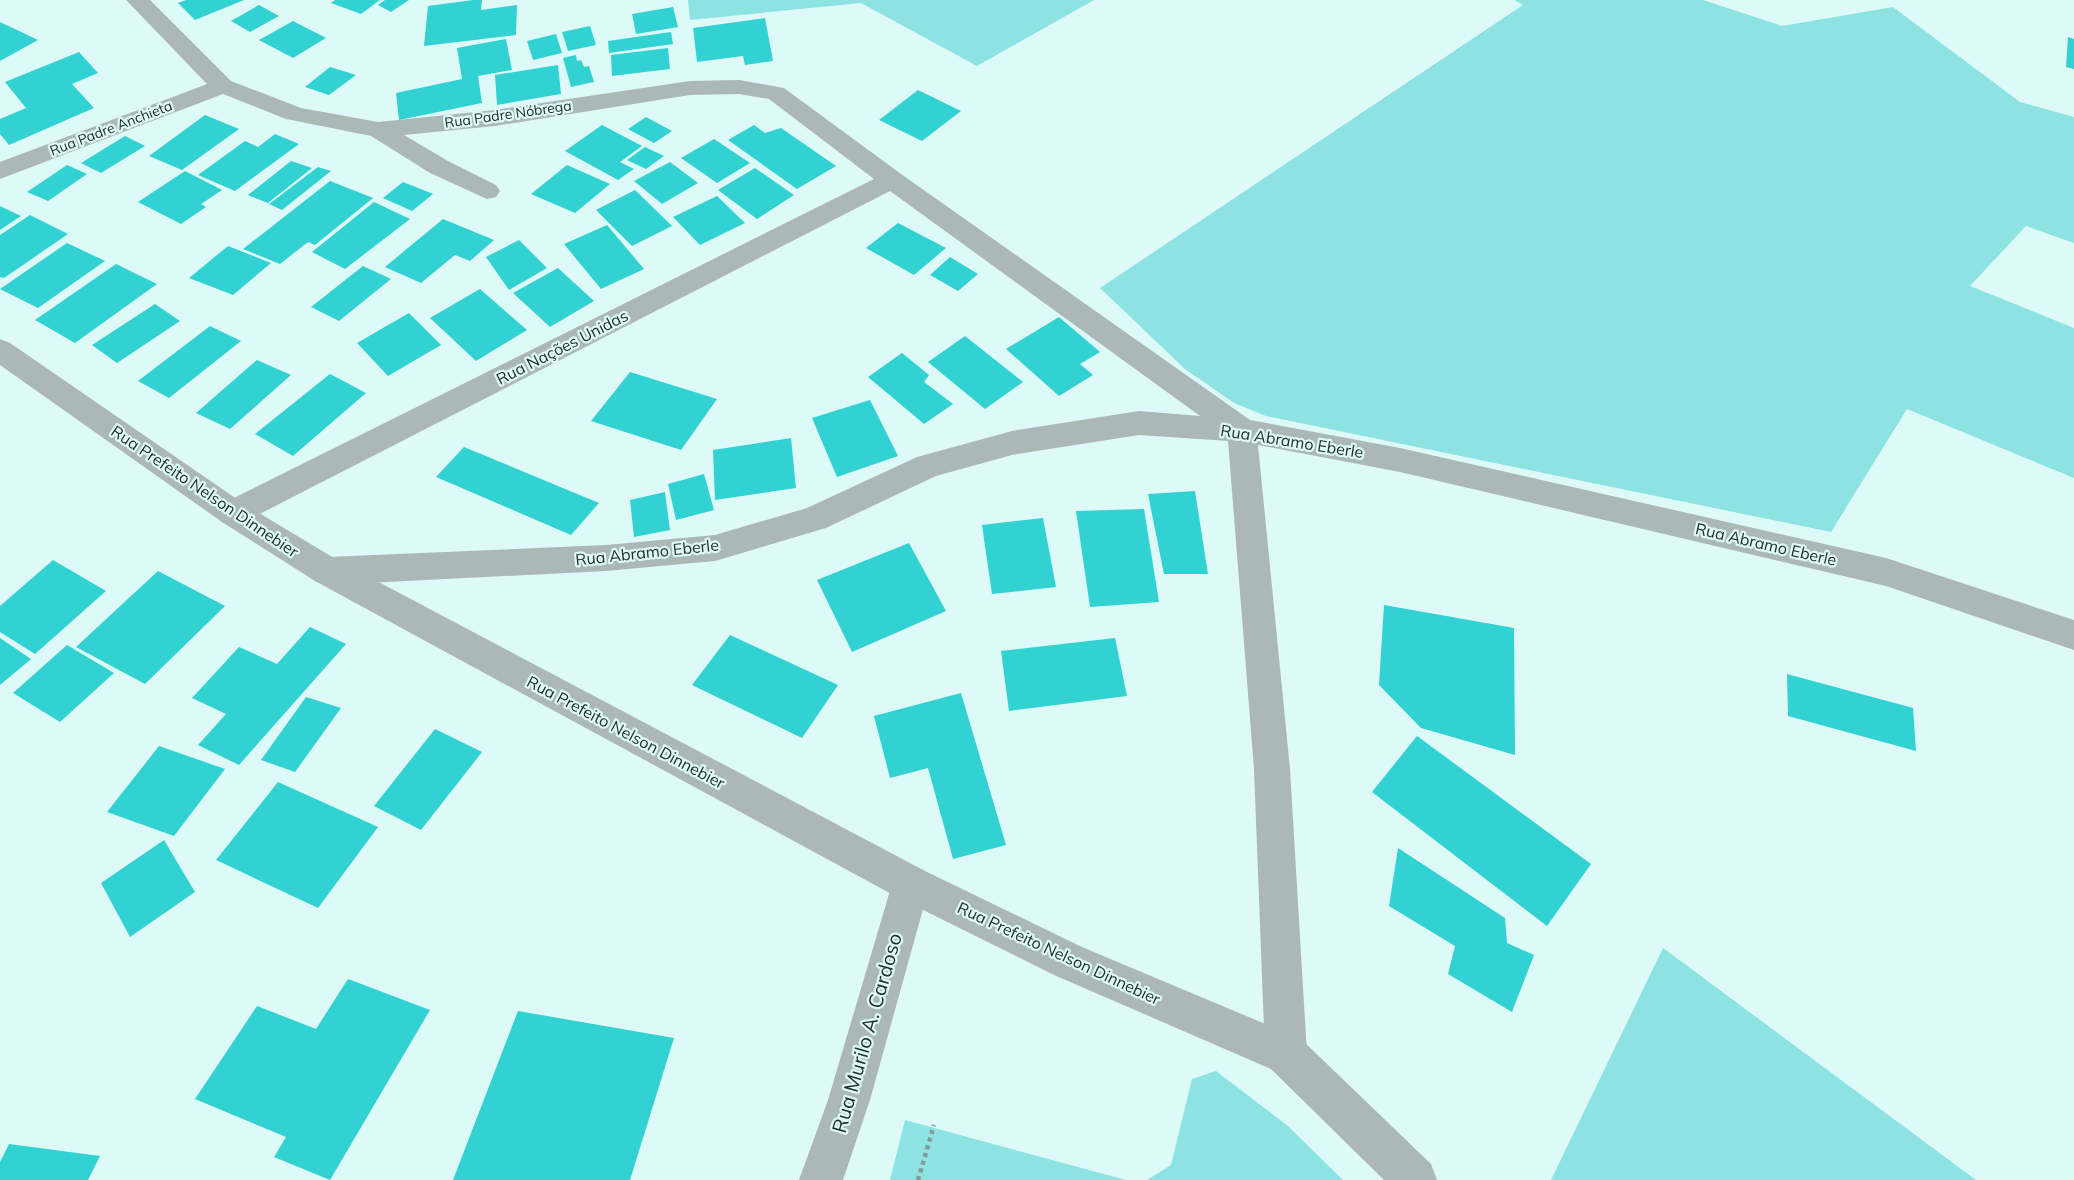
<svg xmlns="http://www.w3.org/2000/svg" width="2074" height="1180" font-family="Mulish,sans-serif">
  <style>
    .green { fill: #8de3e2 }
    .building { fill: #31d2d1 }
    .lines { fill: none; stroke-linecap: round; stroke-linejoin: round }
    .path { stroke: #849897; stroke-width: 4.5; stroke-dasharray: 4 4; stroke-linecap: butt }
    .minor { fill: #acb8b7; fill-rule: evenodd }
    .tertiary { fill: #acb8b7; fill-rule: evenodd }
    .labels { text-anchor: middle; stroke-width: 4.5; stroke-linejoin: round; paint-order: stroke }
    .far-street-label { font-size: 14px; fill: #232e2d; stroke: #ddfaf9 }
    .street-label { font-size: 16px; fill: #232e2d; stroke: #ddfaf9 }
    .near-street-label { font-size: 20px; fill: #232e2d; stroke: #ddfaf9 }
  </style>
  <rect width="100%" height="100%" fill="#ddfaf9"/>
  <g class="green">
    <path d="M688,0H1094L977,66L861,3L690,20Z"/>
    <path d="M1514,0H1703L1782,26L1893,7L2020,102L2074,117V243L2026,226L1970,286L2074,328V478L1907,409L1831,532L1266,416L1234,403L1185,369L1100,288L1523,5Z"/>
    <path d="M1663,948L1976,1180H1551Z"/>
    <path d="M1216,1071L1288,1126L1343,1180H1147L1171,1165L1192,1079Z"/>
    <path d="M905,1120L1126,1180H890Z"/>
  </g>
  <g class="building">
    <path d="M186,0H244L195,20L178,3Z"/>
    <path d="M335,0H380L361,14L331,3Z"/>
    <path d="M385,0H409L391,12L378,5Z"/>
    <path d="M473,0H482L481,10L517,5L516,35L424,46L428,6Z"/>
    <path d="M259,5L279,16L250,32L231,21Z"/>
    <path d="M673,7L678,27L636,34L632,14Z"/>
    <path d="M765,18L773,61L745,65L743,56L697,62L693,28Z"/>
    <path d="M293,21L326,38L293,58L259,40Z"/>
    <path d="M0,22L38,40L0,61Z"/>
    <path d="M590,26L596,45L568,51L562,32Z"/>
    <path d="M671,32L673,44L609,53L608,41Z"/>
    <path d="M556,34L562,53L533,60L527,41Z"/>
    <path d="M2068,37L2074,39V69L2066,67Z"/>
    <path d="M506,39L512,70L478,76L482,103L399,120L396,93L462,79L457,48Z"/>
    <path d="M668,48L670,69L612,76L611,55Z"/>
    <path d="M79,52L98,73L72,84L94,108L9,145L0,134V119L26,108L5,82Z"/>
    <path d="M576,55L577,61L581,60L584,67L589,66L594,82L571,87L563,58Z"/>
    <path d="M558,65L561,94L497,105L495,75Z"/>
    <path d="M330,67L356,75L329,95L305,87Z"/>
    <path d="M918,90L961,111L922,141L879,120Z"/>
    <path d="M205,115L239,129L182,170L149,156Z"/>
    <path d="M646,117L672,131L654,143L628,129Z"/>
    <path d="M602,125L642,146L620,162L634,169L618,180L565,151Z"/>
    <path d="M754,125L765,133L781,128L836,166L797,189L728,140Z"/>
    <path d="M275,134L299,144L235,191L198,175L245,141L258,147Z"/>
    <path d="M125,136L145,146L101,173L81,163Z"/>
    <path d="M714,139L750,163L717,183L681,158Z"/>
    <path d="M645,147L664,156L646,169L627,160Z"/>
    <path d="M291,161L312,168L268,203L248,195Z"/>
    <path d="M670,162L698,183L662,204L634,181Z"/>
    <path d="M67,165L87,174L48,201L27,192Z"/>
    <path d="M567,165L610,184L575,213L531,194Z"/>
    <path d="M318,167L331,171L282,210L269,204Z"/>
    <path d="M755,168L794,195L757,219L718,190Z"/>
    <path d="M185,171L222,190L201,204L206,207L181,224L138,202Z"/>
    <path d="M330,181L373,198L315,245L308,242L280,264L243,249Z"/>
    <path d="M403,182L433,194L412,211L383,198Z"/>
    <path d="M635,190L672,226L632,246L596,210Z"/>
    <path d="M717,196L745,223L700,245L673,217Z"/>
    <path d="M374,202L410,219L345,269L312,252Z"/>
    <path d="M0,206L21,216L0,230Z"/>
    <path d="M30,215L68,234L4,278L0,277V235Z"/>
    <path d="M443,219L494,240L470,261L455,255L421,283L385,267Z"/>
    <path d="M898,223L946,248L914,275L866,248Z"/>
    <path d="M607,225L644,269L601,289L564,244Z"/>
    <path d="M519,240L547,268L509,290L486,257Z"/>
    <path d="M67,243L105,261L38,308L0,289Z"/>
    <path d="M228,246L271,263L233,295L189,278Z"/>
    <path d="M950,257L978,274L958,291L930,275Z"/>
    <path d="M116,264L157,284L75,343L35,320Z"/>
    <path d="M363,266L391,279L339,321L311,307Z"/>
    <path d="M558,268L594,301L550,327L513,293Z"/>
    <path d="M480,289L527,330L476,361L430,318Z"/>
    <path d="M155,304L180,321L117,363L92,345Z"/>
    <path d="M409,313L441,345L388,376L357,343Z"/>
    <path d="M1059,317L1100,352L1080,364L1093,375L1059,396L1006,349Z"/>
    <path d="M210,326L241,341L169,398L138,381Z"/>
    <path d="M965,336L1023,382L985,409L928,362Z"/>
    <path d="M902,353L929,375L924,382L953,404L924,424L868,377Z"/>
    <path d="M257,360L291,375L230,429L196,413Z"/>
    <path d="M630,372L717,399L681,450L591,421Z"/>
    <path d="M330,374L366,393L293,456L255,434Z"/>
    <path d="M870,400L898,456L837,477L812,418Z"/>
    <path d="M791,438L796,488L715,500L713,450Z"/>
    <path d="M464,447L599,503L571,535L436,477Z"/>
    <path d="M704,474L714,510L676,520L668,484Z"/>
    <path d="M1195,491L1208,574H1164L1148,494Z"/>
    <path d="M665,492L670,530L634,537L630,500Z"/>
    <path d="M1144,509L1159,602L1090,607L1076,511Z"/>
    <path d="M1043,518L1056,587L992,594L982,525Z"/>
    <path d="M909,543L946,611L852,652L817,580Z"/>
    <path d="M53,560L106,591L35,654L0,632V606Z"/>
    <path d="M158,571L225,606L145,684L76,647Z"/>
    <path d="M1384,605L1514,628L1515,755L1421,728L1379,685Z"/>
    <path d="M310,627L346,644L239,765L198,745L226,714L192,698L239,647L277,664Z"/>
    <path d="M730,635L838,685L802,738L692,685Z"/>
    <path d="M0,638L31,659L0,685Z"/>
    <path d="M1115,638L1127,696L1009,711L1001,651Z"/>
    <path d="M67,645L114,673L60,722L13,693Z"/>
    <path d="M1787,674L1913,708L1916,751L1788,716Z"/>
    <path d="M961,693L1006,845L953,859L928,768L890,778L874,716Z"/>
    <path d="M306,697L341,708L295,772L261,760Z"/>
    <path d="M435,729L482,752L421,830L374,806Z"/>
    <path d="M1417,736L1591,864L1547,926L1372,792Z"/>
    <path d="M159,746L225,769L174,836L107,812Z"/>
    <path d="M278,782L378,827L318,908L216,860Z"/>
    <path d="M164,840L195,892L130,937L101,883Z"/>
    <path d="M1398,848L1505,918L1507,943L1534,955L1512,1012L1448,974L1455,946L1389,906Z"/>
    <path d="M348,979L430,1010L330,1180L274,1157L286,1137L195,1099L257,1006L316,1029Z"/>
    <path d="M518,1011L674,1038L630,1180H453Z"/>
    <path d="M9,1144L100,1156L88,1180H0V1162Z"/>
  </g>
  <g class="lines">
    <path class="path" d="M918,1180L934,1125"/>
    <g class="minor">
      <path d="M126,0H150L231,81L301,108L378,122L495,110L690,81L739,80L784,88L901,174L1250,420L1400,448L1886,558L2074,620V650L1886,586L1400,472L1258,445L1290,769L1307,1054L1301,1069L1286,1075L1271,1069L1265,1054L1254,769L1228,441L1139,435L1012,455L936,476L826,528L715,561L606,571L327,585L315,581L311,571L315,561L327,557L606,545L715,535L807,508L917,457L1012,431L1139,411L1200,416L890,191L244,522L233,526L222,522L217,513L222,504L874,179L769,99L739,94L690,95L495,126L404,135L448,161L496,185L500,191L496,197L487,199L430,173L371,136L286,119L223,94L0,179V162L207,84Z"/>
      <path d="M911,865L925,871L930,884L870,1100L843,1180H799L828,1100L892,884L897,871Z"/>
    </g>
    <path class="tertiary" d="M0,339L10,343L244,504L339,561L925,871L1082,947L1301,1039L1431,1164L1437,1180H1384L1271,1069L1054,975L897,897L315,581L222,522L0,365Z"/>
  </g>
  <g class="labels">
    <g class="far-street-label">
      <text transform="translate(508 114) rotate(-8)" y="5">Rua Padre Nóbrega</text>
      <text transform="translate(111 128) rotate(-21)" y="5">Rua Padre Anchieta</text>
    </g>
    <g class="street-label">
      <text transform="translate(562 347) rotate(-27)" y="6">Rua Nações Unidas</text>
      <text transform="translate(1292 441) rotate(9)" y="6">Rua Abramo Eberle</text>
      <text transform="translate(205 491) rotate(34)" y="6">Rua Prefeito Nelson Dinnebier</text>
      <text transform="translate(1766 544) rotate(13)" y="6">Rua Abramo Eberle</text>
      <text transform="translate(647 552) rotate(-6)" y="6">Rua Abramo Eberle</text>
      <text transform="translate(626 732) rotate(28)" y="6">Rua Prefeito Nelson Dinnebier</text>
      <text transform="translate(1059 953) rotate(25)" y="6">Rua Prefeito Nelson Dinnebier</text>
    </g>
    <g class="near-street-label">
      <text transform="translate(867 1033) rotate(-74)" y="7">Rua Murilo A. Cardoso</text>
    </g>
  </g>
</svg>
